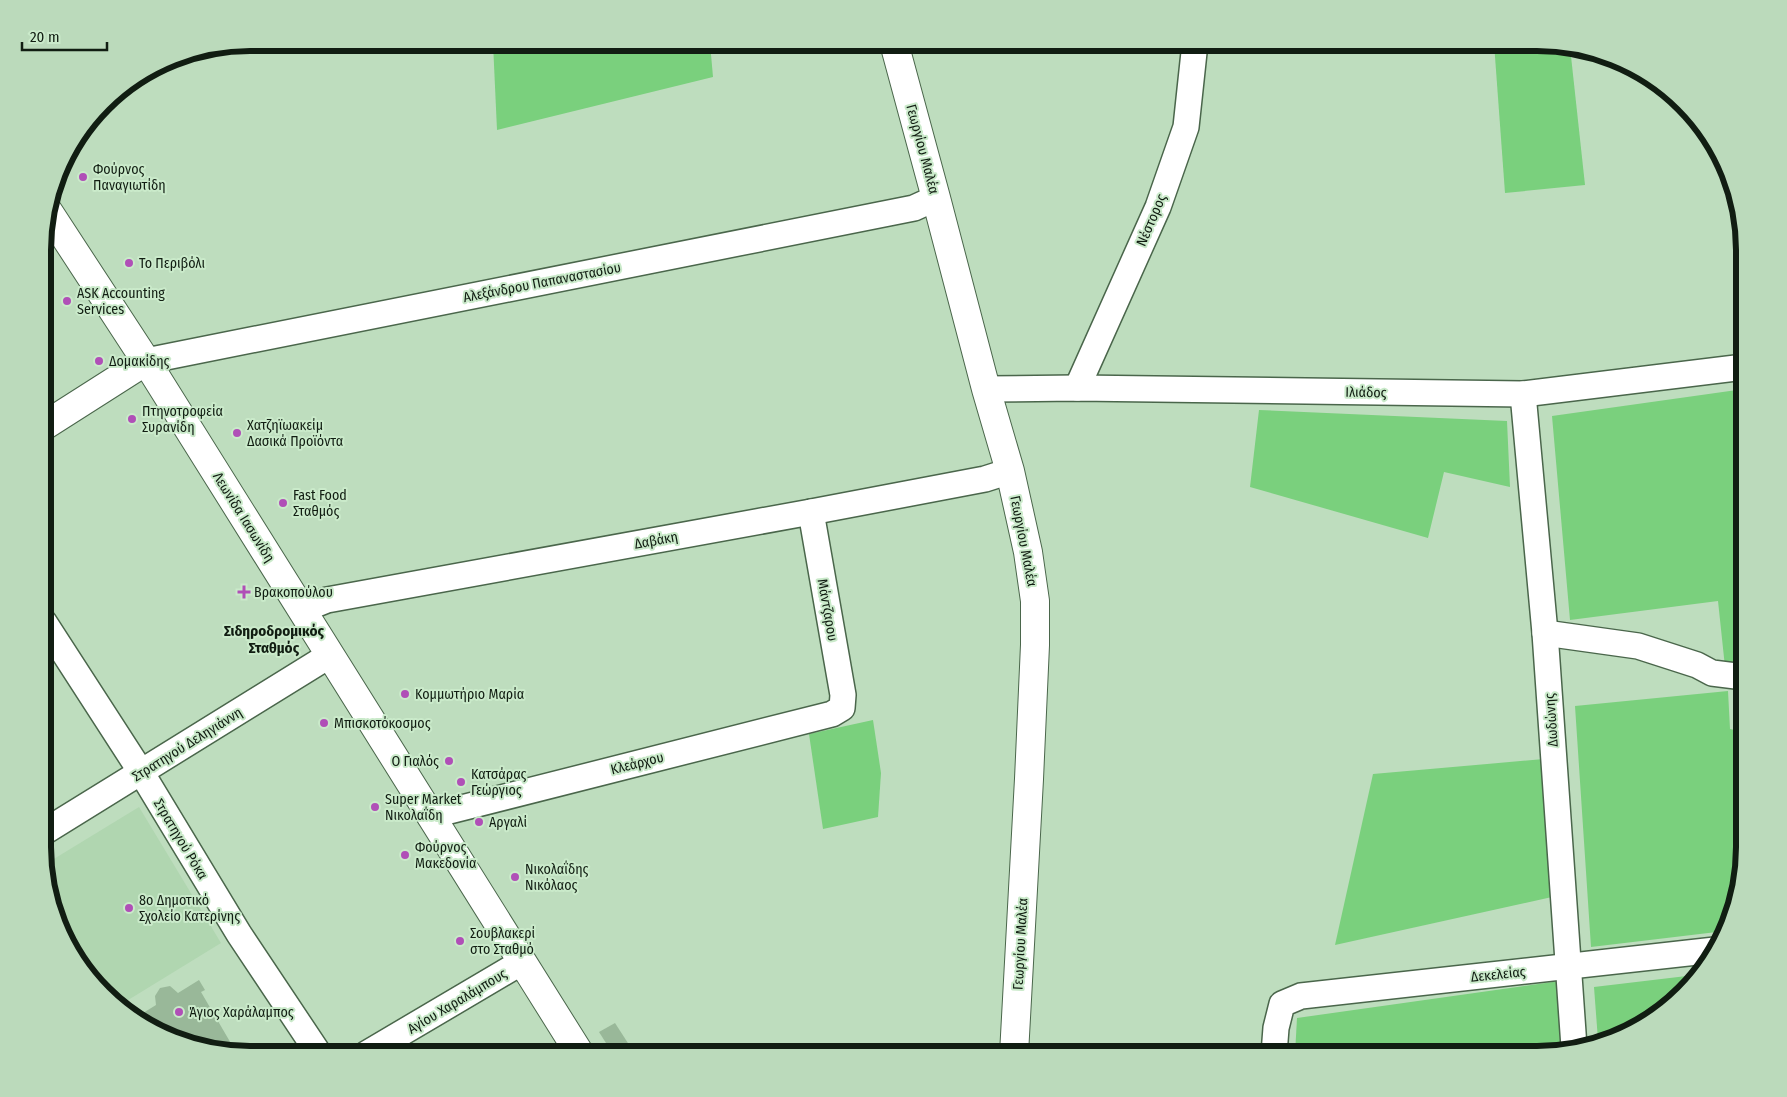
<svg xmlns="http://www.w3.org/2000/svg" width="1787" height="1097" font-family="'Fira Sans Condensed',sans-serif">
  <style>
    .built { fill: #b0d6b0 }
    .green { fill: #7ad07d }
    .building { fill: #99b899 }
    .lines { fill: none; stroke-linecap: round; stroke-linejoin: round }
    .minor-casing { stroke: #4a664b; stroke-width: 28 }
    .tertiary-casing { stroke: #4a664b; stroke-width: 30 }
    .secondary-casing { stroke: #4a664b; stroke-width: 30 }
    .minor { stroke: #fff; stroke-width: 25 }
    .tertiary { stroke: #fff; stroke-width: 28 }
    .secondary { stroke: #fff; stroke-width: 28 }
    .poi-dot { fill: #b04fb7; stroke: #caeaca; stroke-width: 2 }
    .labels { text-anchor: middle; stroke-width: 4; stroke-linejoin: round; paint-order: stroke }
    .street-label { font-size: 14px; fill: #111d12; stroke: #caeaca }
    .poi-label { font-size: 14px; fill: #111d12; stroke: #caeaca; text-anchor: start }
    .neighbourhood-label { font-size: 15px; font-weight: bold; fill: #111d12; stroke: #caeaca }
    .rim { fill: none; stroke: #111d12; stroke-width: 6 }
  </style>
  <rect width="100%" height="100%" fill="#beddbe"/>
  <path class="built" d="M139,807L221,943L120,1005L77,962L44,874V865Z"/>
  <g class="green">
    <path d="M493,43H710L713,77L497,130Z"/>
    <path d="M1494,43H1537L1570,47L1585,185L1505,193Z"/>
    <path d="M1744,389V665L1725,667L1718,601L1570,620L1552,416Z"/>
    <path d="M1259,410L1507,421L1510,487L1444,472L1428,538L1250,487Z"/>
    <path d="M1728,691L1730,729L1744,732V860L1734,913L1725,931L1591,947L1575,706Z"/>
    <path d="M873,720L881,773L878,817L823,829L809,734Z"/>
    <path d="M1544,759L1552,897L1335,945L1373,774Z"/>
    <path d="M1695,975L1640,1027L1598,1040L1594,987Z"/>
    <path d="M1560,981L1564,1050L1550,1054H1295L1297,1018Z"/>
  </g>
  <g class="building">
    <path d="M199,980L205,990L201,992L236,1052L184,1044L137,1020L135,1018L156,1005L155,996L160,988L170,986L178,993Z"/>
    <path d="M615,1023L635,1054H613L599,1032Z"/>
  </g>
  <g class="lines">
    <defs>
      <g id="minor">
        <path d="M146,361L914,208L936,198"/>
        <path d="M1077,388L1158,207L1186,127L1195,43"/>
        <path d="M986,389L1077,388L1523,394L1744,367"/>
        <path d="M1523,394L1545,633L1574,1047"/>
        <path d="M302,610L327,600L811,512L985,479L1010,471"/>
        <path d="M44,622L141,772L239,934L319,1054"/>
        <path d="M1545,633L1638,646L1697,665L1712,673L1744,677"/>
        <path d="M430,816L832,714L842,708L843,695L811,512"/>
        <path d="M44,832L330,655"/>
        <path d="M366,1054L522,962"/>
        <path d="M1274,1054L1276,1028L1282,1004L1301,996L1715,950"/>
      </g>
      <g id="tertiary">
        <path d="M894,43L936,198L986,389L1010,471L1028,552L1035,601V645L1029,779L1014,1054"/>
        <path d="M44,426L146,361"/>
      </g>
      <path id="secondary" d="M48,211L146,361L580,1054"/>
    </defs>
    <use href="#minor" class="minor-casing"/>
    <use href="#tertiary" class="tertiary-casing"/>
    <use href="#secondary" class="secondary-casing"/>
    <use href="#minor" class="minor"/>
    <use href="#tertiary" class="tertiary"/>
    <use href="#secondary" class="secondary"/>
  </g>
  <g class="poi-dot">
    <circle cx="83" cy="177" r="5"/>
    <circle cx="129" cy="263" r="5"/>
    <circle cx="67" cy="301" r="5"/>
    <circle cx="99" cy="361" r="5"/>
    <circle cx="132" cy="419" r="5"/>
    <circle cx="237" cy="433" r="5"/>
    <circle cx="283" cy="503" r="5"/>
    <path d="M241.5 584.5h5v5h5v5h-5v5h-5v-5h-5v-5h5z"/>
    <circle cx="405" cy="694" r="5"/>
    <circle cx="324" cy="723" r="5"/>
    <circle cx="449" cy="761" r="5"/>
    <circle cx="461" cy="782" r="5"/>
    <circle cx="375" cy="807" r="5"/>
    <circle cx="479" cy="822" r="5"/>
    <circle cx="405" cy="855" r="5"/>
    <circle cx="515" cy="877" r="5"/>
    <circle cx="129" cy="908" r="5"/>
    <circle cx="460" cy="941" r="5"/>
    <circle cx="179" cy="1012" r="5"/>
  </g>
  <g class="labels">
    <g class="street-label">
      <text transform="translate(923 149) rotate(75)" y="5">Γεωργίου Μαλέα</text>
      <text transform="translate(1151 220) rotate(-67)" y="5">Νέστορος</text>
      <text transform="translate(542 282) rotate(-11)" y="5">Αλεξάνδρου Παπαναστασίου</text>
      <text transform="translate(1366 392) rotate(1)" y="5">Ιλιάδος</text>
      <text transform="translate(244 517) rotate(58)" y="5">Λεωνίδα Ιασωνίδη</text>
      <text transform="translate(656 540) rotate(-10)" y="5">Δαβάκη</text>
      <text transform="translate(1024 541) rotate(79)" y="5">Γεωργίου Μαλέα</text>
      <text transform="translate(828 610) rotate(80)" y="5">Μάντζαρου</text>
      <text transform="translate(1551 720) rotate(-94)" y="5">Δωδώνης</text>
      <text transform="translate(187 744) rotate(-32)" y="5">Στρατηγού Δεληγιάννη</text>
      <text transform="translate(637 763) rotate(-14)" y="5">Κλεάρχου</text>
      <text transform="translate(181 839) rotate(59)" y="5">Στρατηγού Ρόκα</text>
      <text transform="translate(1020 944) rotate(-87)" y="5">Γεωργίου Μαλέα</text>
      <text transform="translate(1498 974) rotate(-6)" y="5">Δεκελείας</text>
      <text transform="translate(457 1001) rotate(-31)" y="5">Αγίου Χαραλάμπους</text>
    </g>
    <g class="poi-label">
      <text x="93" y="174">Φούρνος<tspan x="93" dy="16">Παναγιωτίδη</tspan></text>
      <text x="139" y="268">Το Περιβόλι</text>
      <text x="77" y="298">ASK Accounting<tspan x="77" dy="16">Services</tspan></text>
      <text x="109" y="366">Δομακίδης</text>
      <text x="142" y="416">Πτηνοτροφεία<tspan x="142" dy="16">Συρανίδη</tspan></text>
      <text x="247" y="430">Χατζηϊωακείμ<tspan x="247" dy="16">Δασικά Προϊόντα</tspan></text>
      <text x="293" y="500">Fast Food<tspan x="293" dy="16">Σταθμός</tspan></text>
      <text x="254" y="597">Βρακοπούλου</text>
      <text x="415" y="699">Κομμωτήριο Μαρία</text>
      <text x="334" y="728">Μπισκοτόκοσμος</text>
      <text x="439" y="766" text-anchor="end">Ο Γιαλός</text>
      <text x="471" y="779">Κατσάρας<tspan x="471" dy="16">Γεώργιος</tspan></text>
      <text x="385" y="804">Super Market<tspan x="385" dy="16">Νικολαΐδη</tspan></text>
      <text x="489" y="827">Αργαλί</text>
      <text x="415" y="852">Φούρνος<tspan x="415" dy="16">Μακεδονία</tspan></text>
      <text x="525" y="874">Νικολαΐδης<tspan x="525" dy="16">Νικόλαος</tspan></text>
      <text x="139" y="905">8ο Δημοτικό<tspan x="139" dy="16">Σχολείο Κατερίνης</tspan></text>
      <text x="470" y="938">Σουβλακερί<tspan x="470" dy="16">στο Σταθμό</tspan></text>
      <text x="189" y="1017">Άγιος Χαράλαμπος</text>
    </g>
    <g class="neighbourhood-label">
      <text x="274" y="636">Σιδηροδρομικός<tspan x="274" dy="17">Σταθμός</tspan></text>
    </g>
  </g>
  <path d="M0 0H1787V1097H0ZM250 51H1537A199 199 0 0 1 1736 250V847A199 199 0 0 1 1537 1046H250A199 199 0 0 1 51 847V250A199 199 0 0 1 250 51Z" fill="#bbdabb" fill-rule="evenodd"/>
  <path class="rim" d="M250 51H1537A199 199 0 0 1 1736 250V847A199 199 0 0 1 1537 1046H250A199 199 0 0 1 51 847V250A199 199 0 0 1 250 51Z"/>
  <path d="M22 42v8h85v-8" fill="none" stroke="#111d12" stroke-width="2.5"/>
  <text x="30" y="42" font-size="15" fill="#111d12" stroke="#caeaca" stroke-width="4" paint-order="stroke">20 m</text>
</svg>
